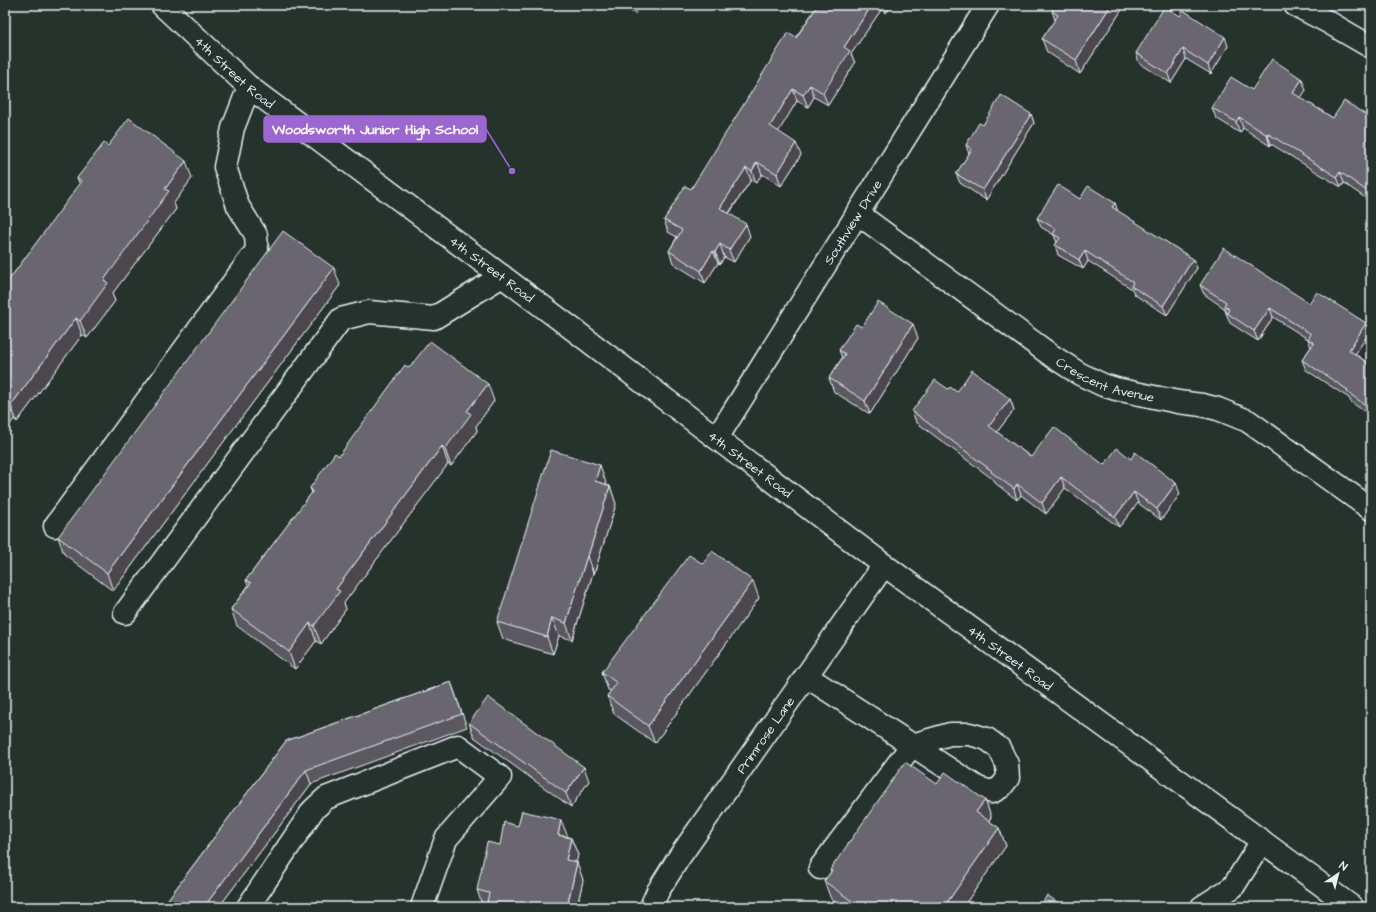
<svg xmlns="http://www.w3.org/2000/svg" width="1376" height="912" font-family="'Architects Daughter',sans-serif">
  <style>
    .green { fill: #546e55; stroke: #9eb0a6 }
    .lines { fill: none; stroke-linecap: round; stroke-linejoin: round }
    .minor-casing { stroke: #e8f1f8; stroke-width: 25 }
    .minor { stroke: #26332d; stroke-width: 22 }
    .wall { fill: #5c5860; stroke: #e8f1f8 }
    .shaded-wall { fill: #4b474e; stroke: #e8f1f8 }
    .building { fill: #6b6670; stroke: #e8f1f8 }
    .labels { text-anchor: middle; stroke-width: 4; stroke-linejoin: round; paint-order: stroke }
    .street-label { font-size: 13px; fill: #e8f1f8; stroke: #26332d }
    .leader { fill: none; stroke: #9c67d0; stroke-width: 1.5 }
    .callout-dot { fill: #9c67d0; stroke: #26332d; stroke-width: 1.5 }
    .callout { fill: #9c67d0; stroke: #9c67d0; stroke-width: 1.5 }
    .callout-label { font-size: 14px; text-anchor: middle; font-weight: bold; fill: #fff }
  </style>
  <rect width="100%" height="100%" fill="#26332d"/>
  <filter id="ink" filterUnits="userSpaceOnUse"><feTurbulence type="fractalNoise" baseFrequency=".025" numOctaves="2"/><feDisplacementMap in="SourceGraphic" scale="8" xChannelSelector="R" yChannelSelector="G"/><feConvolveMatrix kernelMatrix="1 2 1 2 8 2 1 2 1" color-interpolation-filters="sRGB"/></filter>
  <g filter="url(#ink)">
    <path class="green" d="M620,5H641L635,14Z"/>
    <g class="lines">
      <defs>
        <g id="minor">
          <path id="s1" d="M162,5L249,87L566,324L884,565L1352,907"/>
          <path d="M1295,5L1328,22L1371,47"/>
          <path id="s2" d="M857,213L1052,356L1080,374L1103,385L1116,389L1178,402L1202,405L1218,409L1248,421L1371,509"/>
          <path id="s3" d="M717,438L988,5"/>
          <path d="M55,526L257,250L256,235L238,206L225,167L233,128L249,87"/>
          <path d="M125,613L341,319L369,312L434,318L502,276"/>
          <path d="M806,676L978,788L992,792L1001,787L1008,778L1007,764L999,748L987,739L970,734H950L912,745L820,868"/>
          <path d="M248,907L313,810L326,798L458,746L500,777L446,839L422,907"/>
          <path id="s4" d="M651,907L658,891L678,859L884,565"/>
          <path d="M1202,907L1233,887L1262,841"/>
        </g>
      </defs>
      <use href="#minor" class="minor-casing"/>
      <use href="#minor" class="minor"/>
    </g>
    <g class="wall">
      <path d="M818,5H892L886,13L881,10L851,54L855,63L828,105L814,97L808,107L797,101L778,132L801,155L781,186L762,174L756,183L751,180L729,214L750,236L734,262L724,257L720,264L718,263L705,283L673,263L669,251L677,237L668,232L664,220L691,189Z"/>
      <path d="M1125,5L1080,74L1047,52L1042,39L1055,20L1052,11Z"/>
      <path d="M1180,16L1228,46L1211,74L1186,59L1171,83L1139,63L1136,53Z"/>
      <path d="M1252,90H1306L1300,98L1333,118H1371V202L1344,183L1341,187L1271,144L1270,146L1243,128L1240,133L1216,118L1212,108Z"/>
      <path d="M1031,114L1034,123L986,200L960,183L956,174L969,154L966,145L983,125Z"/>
      <path d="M108,146L192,178L174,203L176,209L112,294L115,301L87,338L82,335L17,422L14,419L5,431V285L80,185L77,178Z"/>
      <path d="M1080,199L1115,203L1117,211L1193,259L1197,268L1167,315L1135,295L1132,289L1088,261L1083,269L1058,255L1055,245L1057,243L1054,235L1041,227L1037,218Z"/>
      <path d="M340,285L113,591L64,554L58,537Z"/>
      <path d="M1200,285L1309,303L1366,323L1369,333L1355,354L1371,365V416L1351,402L1349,398L1306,370L1302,360L1311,347L1308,339L1273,317L1258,341L1230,323L1224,308L1204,294Z"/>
      <path d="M862,327L918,338L870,414L834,392L829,378L842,358L839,350Z"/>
      <path d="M409,368L494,401L476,426L477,431L451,466L448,464L344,603L346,609L321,644L316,641L295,669L237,626L231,609L248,586L246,580L312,493L310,488L339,456Z"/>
      <path d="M948,389L957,392L1010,399L1014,410L997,432L1031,457L1104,465L1180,494L1161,520L1138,503L1119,527L1065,488L1046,514L1021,495L1017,500L995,483L994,480L916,422L912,411Z"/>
      <path d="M606,483V485L610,486L616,504L594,574L593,573L572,640L559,636L553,654L503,639L497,622Z"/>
      <path d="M703,564L759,598L655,743L614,714L607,696L611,691L608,690L602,672Z"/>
      <path d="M451,682L467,727L311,784L219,907H168L166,902L286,741Z"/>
      <path d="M469,723L589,781L571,807L474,737Z"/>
      <path d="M937,784L985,800L991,817L989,821L999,828L1006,846L963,907H842L831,899L824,881L831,872L830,870Z"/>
      <path d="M568,837L571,838L578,855L576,862L583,880L577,907H483L477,890Z"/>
    </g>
    <g class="shaded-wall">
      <path d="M872,5H879L881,10L851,54L855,63L828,105L823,93L844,47Z"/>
      <path d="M883,5H892L886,13Z"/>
      <path d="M1111,5H1125L1080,74L1076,60Z"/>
      <path d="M1225,37L1228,46L1211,74L1208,65Z"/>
      <path d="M1183,49L1186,59L1171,83L1168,74Z"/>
      <path d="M1302,79L1306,90L1297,104L1293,93Z"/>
      <path d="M810,85L814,97L808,107L803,95Z"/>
      <path d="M793,89L797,101L774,139L770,126Z"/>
      <path d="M1031,114L1034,123L986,200L983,190Z"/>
      <path d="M1239,117L1243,128L1240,133L1236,122Z"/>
      <path d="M1267,133L1271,144L1270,146L1267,135Z"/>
      <path d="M796,143L801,155L781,186L777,174Z"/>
      <path d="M186,161L192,178L174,203L176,209L112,294L115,301L87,338L80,321L104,280L165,189Z"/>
      <path d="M757,162L762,174L756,183L752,171Z"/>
      <path d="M746,168L751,180L724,220L720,208Z"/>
      <path d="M1340,172L1344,183L1341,187L1337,177Z"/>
      <path d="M1115,203L1118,212L1112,207Z"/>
      <path d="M746,224L750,236L734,262L729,250Z"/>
      <path d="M720,244L724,257L720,264L715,252Z"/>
      <path d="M713,251L718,263L705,283L701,271Z"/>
      <path d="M1085,251L1088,261L1083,269L1079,260Z"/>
      <path d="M1193,259L1197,268L1167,315L1163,306Z"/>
      <path d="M334,268L340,285L113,591L107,573Z"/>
      <path d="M1270,308L1273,317L1258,341L1254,331Z"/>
      <path d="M76,318L82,335L17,422L11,405Z"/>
      <path d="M1366,323L1369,333L1352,359L1349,350Z"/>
      <path d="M913,324L918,338L870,414L865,401Z"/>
      <path d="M488,384L494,401L476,426L477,431L451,466L445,449L467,411Z"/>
      <path d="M1010,399L1014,410L993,437L989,426Z"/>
      <path d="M8,402L14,419L5,431V405Z"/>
      <path d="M442,446L448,464L344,603L346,609L321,644L314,626L336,589Z"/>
      <path d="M600,465L606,483L601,499L595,481Z"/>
      <path d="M1061,477L1065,488L1046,514L1042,503Z"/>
      <path d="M1176,483L1180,494L1161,520L1157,509Z"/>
      <path d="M1017,484L1021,495L1017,500L1014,489Z"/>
      <path d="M610,486L616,504L594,574L588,556Z"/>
      <path d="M1134,492L1138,503L1119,527L1115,517Z"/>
      <path d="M587,556L593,573L572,640L566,623Z"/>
      <path d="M753,581L759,598L655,743L648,726Z"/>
      <path d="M552,618L559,636L553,654L547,637Z"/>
      <path d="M310,623L316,641L295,669L289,652Z"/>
      <path d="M584,767L589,781L571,807L566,793Z"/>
      <path d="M306,770L311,784L219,907H204Z"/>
      <path d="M985,800L991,817L983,829L976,812Z"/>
      <path d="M561,820L568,837L558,835Z"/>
      <path d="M999,828L1006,846L963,907H944Z"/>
      <path d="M571,838L578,855L573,877L566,860Z"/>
      <path d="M577,862L583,880L577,907H567Z"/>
    </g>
    <g class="building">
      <path d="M818,5H872L844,47L850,51L823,93L810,85L803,95L793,89L770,126L796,143L777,174L757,162L752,171L746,168L720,208L746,224L729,250L720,244L715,252L713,251L701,271L669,251L682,230L664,220L685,186L691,189L788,33L796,38Z"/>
      <path d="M1055,5H1111L1076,60L1042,39L1058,15L1052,11Z"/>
      <path d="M1165,6L1180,16L1183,10L1225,37L1208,65L1183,49L1168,74L1136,53Z"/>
      <path d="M1272,59L1302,79L1293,93L1333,118L1344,101L1371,118V194L1340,172L1337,177L1267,133V135L1239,117L1236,122L1212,108L1231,77L1252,90Z"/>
      <path d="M1001,95L1031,114L983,190L956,174L972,149L966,145L979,123L983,125Z"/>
      <path d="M129,118L186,161L165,189L169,191L104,280L108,283L80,321L76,318L11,405L8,402L5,405V285L82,181L77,178L104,143L108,146Z"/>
      <path d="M1058,185L1080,199L1088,186L1115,203L1112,207L1193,259L1163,306L1131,286L1133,282L1085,251L1079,260L1055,245L1060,238L1053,234L1056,229L1037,218Z"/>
      <path d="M283,231L334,268L107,573L58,537Z"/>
      <path d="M1224,248L1309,303L1317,292L1366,323L1349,350L1371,365V409L1347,392L1348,390L1302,360L1314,343L1308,339L1311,334L1270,308L1254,331L1227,313L1229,309L1224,306L1226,302L1200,285Z"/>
      <path d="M878,302L913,324L865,401L829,378L845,354L839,350L856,324L862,327Z"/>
      <path d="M430,341L488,384L467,411L471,414L445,449L442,446L336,589L340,591L314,626L310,623L289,652L231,609L251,583L246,580L313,491L310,488L335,453L339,456L405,365L409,368Z"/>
      <path d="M972,370L1010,399L989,426L1031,457L1054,427L1104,465L1117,448L1131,459L1135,452L1176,483L1157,509L1134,492L1115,517L1061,477L1042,503L1017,484L1014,489L991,472L992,471L912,411L935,380L948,389L950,387L957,392Z"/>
      <path d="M551,450L600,465L595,481L610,486L588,556H587L566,623L552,618L547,637L497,622Z"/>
      <path d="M712,551L753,581L648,726L607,696L617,683L602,672L689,555L703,564Z"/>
      <path d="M451,682L462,714L306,770L204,907H172L166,902L286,741Z"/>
      <path d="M488,697L584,767L566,793L469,723Z"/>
      <path d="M905,762L937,784L945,772L985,800L976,812L999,828L944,907H860L824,881L832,871L830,870Z"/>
      <path d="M522,811L561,820L558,835L571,838L566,860L577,862L567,907H486L489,893L477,890L487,842L500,845L504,822L518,826Z"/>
      <path d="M1047,895L1064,907H1040Z"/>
    </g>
  </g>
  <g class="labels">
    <g class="street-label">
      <text dy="5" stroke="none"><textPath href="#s1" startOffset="99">4th Street Road</textPath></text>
      <text dy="5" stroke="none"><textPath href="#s3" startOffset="255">Southview Drive</textPath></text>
      <text dy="5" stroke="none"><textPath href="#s1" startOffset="423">4th Street Road</textPath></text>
      <text dy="5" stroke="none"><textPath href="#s2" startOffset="301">Crescent Avenue</textPath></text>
      <text dy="5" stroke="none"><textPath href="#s1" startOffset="747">4th Street Road</textPath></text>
      <text dy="5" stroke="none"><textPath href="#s1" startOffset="1071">4th Street Road</textPath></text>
      <text dy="5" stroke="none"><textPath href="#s4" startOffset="207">Primrose Lane</textPath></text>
    </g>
  </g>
  <path class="leader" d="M512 171L486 129"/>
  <circle class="callout-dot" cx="512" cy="171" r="4"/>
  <rect class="callout" x="264" y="116" width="222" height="26" rx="4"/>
  <g class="callout-label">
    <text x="375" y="134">Woodsworth Junior High School</text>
  </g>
  <rect width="1376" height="912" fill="none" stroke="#26332d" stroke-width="20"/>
  <rect x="10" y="10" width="1356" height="892" fill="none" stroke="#e8f1f8" stroke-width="1.5" filter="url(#ink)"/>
  <g transform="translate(1338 874) rotate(35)" stroke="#26332d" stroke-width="3" paint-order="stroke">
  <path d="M0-3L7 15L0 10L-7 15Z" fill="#e8f1f8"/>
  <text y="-6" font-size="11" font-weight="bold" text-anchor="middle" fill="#e8f1f8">N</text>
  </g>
</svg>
